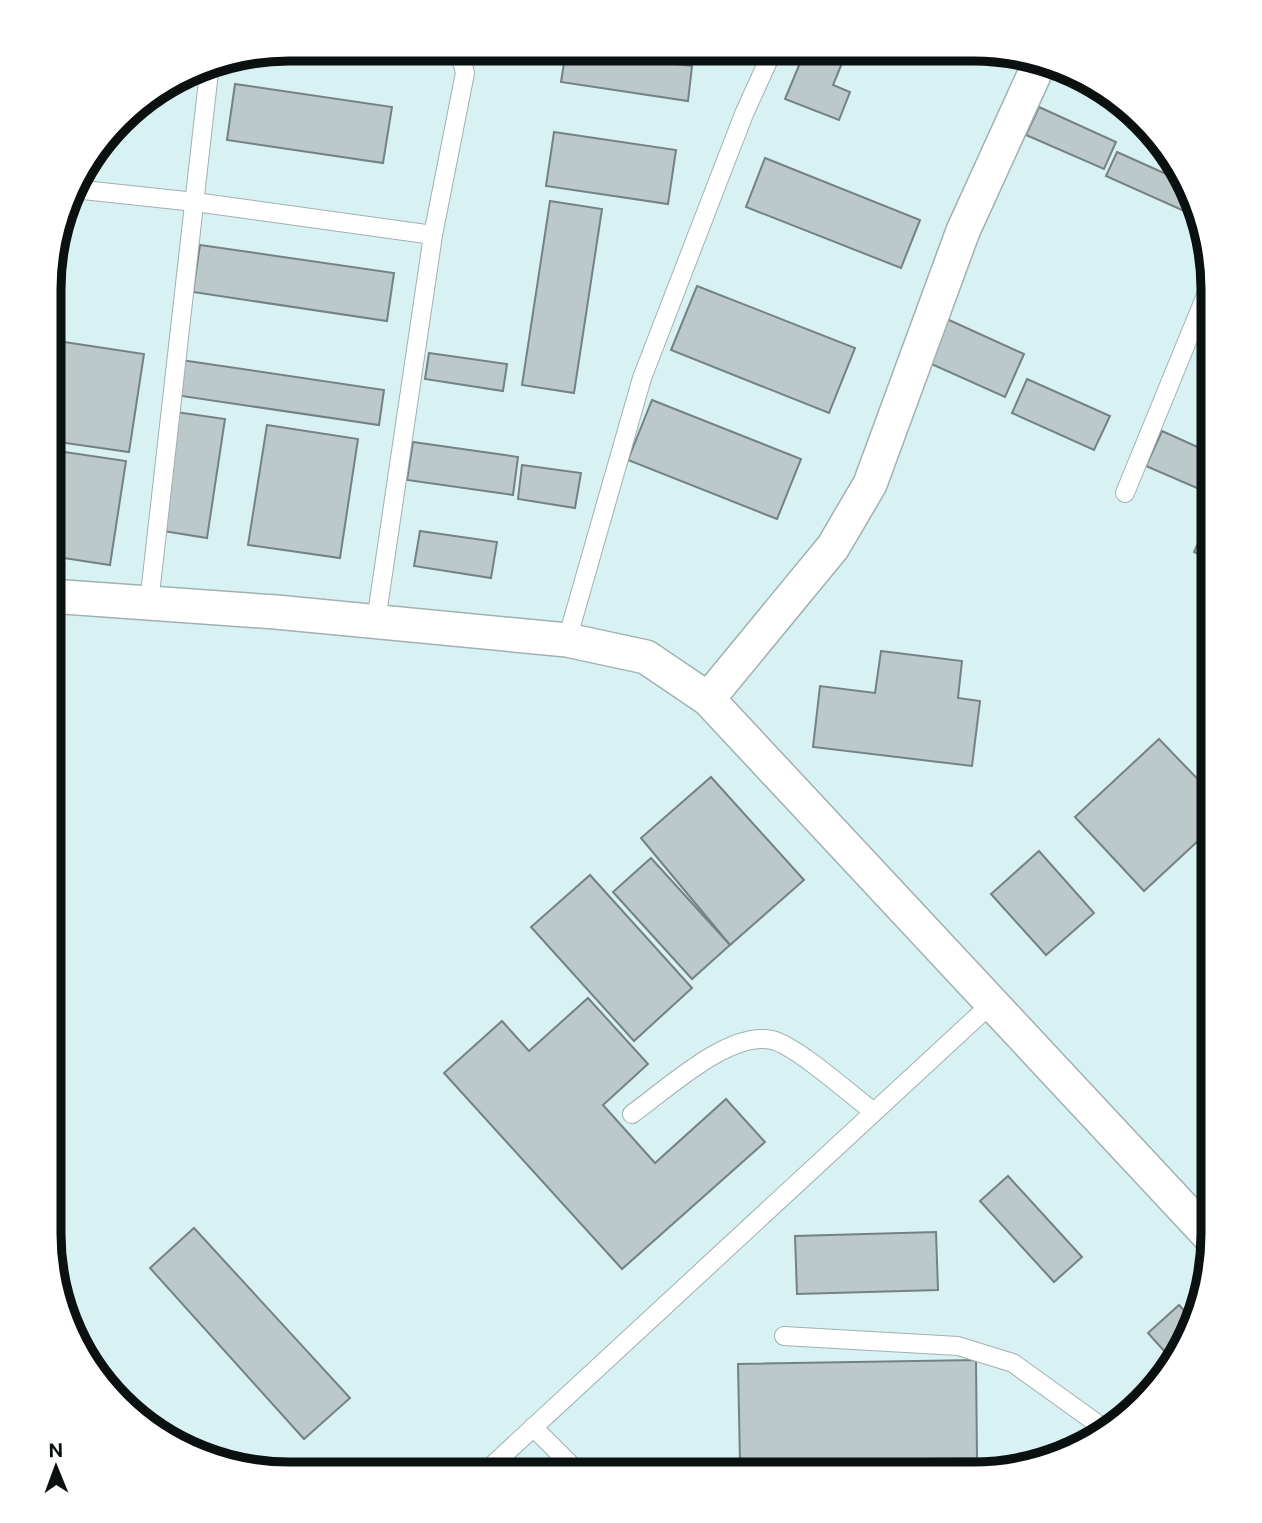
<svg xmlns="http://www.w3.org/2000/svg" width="1262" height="1523" font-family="'Public Sans',sans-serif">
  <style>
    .built { fill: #d8f1f2 }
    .building { fill: #bbc9ca; stroke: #758283; stroke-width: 2 }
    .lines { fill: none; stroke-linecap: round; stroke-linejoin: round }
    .service-casing { stroke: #a2b0b1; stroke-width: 20 }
    .minor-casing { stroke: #a2b0b1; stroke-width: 36 }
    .service { stroke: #fff; stroke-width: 18 }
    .minor { stroke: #fff; stroke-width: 33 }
    .rim { fill: none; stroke: #0b1010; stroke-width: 9 }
  </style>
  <rect width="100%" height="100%" fill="#effeff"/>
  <path class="built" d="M289,49L1005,51L1107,90L1181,169L1213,289L1212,1250L1173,1367L1093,1442L988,1474L273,1473L156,1434L81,1354L49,1234L51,257L81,169L131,108L212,62Z"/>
  <g class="building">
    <path d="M566,50L692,66L688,101L561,82Z"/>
    <path d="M805,51H847L833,85L850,92L839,120L785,99Z"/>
    <path d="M235,84L392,107L383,163L227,140Z"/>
    <path d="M1039,107L1116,142L1104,169L1026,135Z"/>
    <path d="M554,132L676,150L668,204L546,186Z"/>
    <path d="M1117,152L1184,182L1193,215L1106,176Z"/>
    <path d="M765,158L920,220L901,268L746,207Z"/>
    <path d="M550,201L602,209L574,393L522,385Z"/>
    <path d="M200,245L394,273L387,321L193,292Z"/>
    <path d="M697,286L855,348L829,413L671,350Z"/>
    <path d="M938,315L1024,354L1005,397L918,358Z"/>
    <path d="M51,340L144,354L129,452L51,441Z"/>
    <path d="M429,353L507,364L503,391L425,379Z"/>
    <path d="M181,360L384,390L379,425L175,395Z"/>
    <path d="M1027,379L1110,416L1094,450L1012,413Z"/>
    <path d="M652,400L801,459L777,519L628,460Z"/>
    <path d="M176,412L225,419L207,538L157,530Z"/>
    <path d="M267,425L358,439L340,558L248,545Z"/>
    <path d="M1162,431L1213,454V495L1146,466Z"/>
    <path d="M413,442L518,457L513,495L407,480Z"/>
    <path d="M51,450L126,461L110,565L50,556Z"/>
    <path d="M522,465L581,473L575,508L518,499Z"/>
    <path d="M1209,518L1213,520V561L1194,552Z"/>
    <path d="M420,531L497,542L491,578L414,566Z"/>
    <path d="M881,651L962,661L958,698L980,701L972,766L813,747L820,686L875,693Z"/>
    <path d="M1159,739L1213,795V827L1144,891L1075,817Z"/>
    <path d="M711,777L804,880L730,945L641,838Z"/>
    <path d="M1039,851L1094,913L1046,955L991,894Z"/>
    <path d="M651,858L730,945L692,979L613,892Z"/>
    <path d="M590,875L692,988L634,1041L531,927Z"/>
    <path d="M588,998L648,1064L603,1105L655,1163L726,1099L765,1142L622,1269L444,1073L502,1021L529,1051Z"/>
    <path d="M1008,1176L1082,1257L1054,1282L980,1201Z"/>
    <path d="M194,1228L350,1398L304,1439L150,1268Z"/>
    <path d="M936,1232L938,1290L797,1294L795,1236Z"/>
    <path d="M1179,1305L1190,1317L1174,1362L1148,1333Z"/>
    <path d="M976,1360L977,1458L740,1462L738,1364Z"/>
    <path d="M986,1462V1474L742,1473V1471Z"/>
  </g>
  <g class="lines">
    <defs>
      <g id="service">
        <path d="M74,189L195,202L433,235"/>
        <path d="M1125,493L1211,283"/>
        <path d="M149,603L210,63"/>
        <path d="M376,621L433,235L465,73L459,50"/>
        <path d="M567,640L642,378L744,114L773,50"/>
        <path d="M632,1114C666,1090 729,1030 772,1040C797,1046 851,1095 874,1112"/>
        <path d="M784,1336L958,1346L1013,1363L1106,1430"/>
        <path d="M533,1427L579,1473"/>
        <path d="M484,1473L991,1004"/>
      </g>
      <g id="minor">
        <path d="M50,596L276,612L567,640L646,657L708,699L1212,1239"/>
        <path d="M708,699L833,547L870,484L963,231L1039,64"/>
      </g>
    </defs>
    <use href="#service" class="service-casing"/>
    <use href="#minor" class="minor-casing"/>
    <use href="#service" class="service"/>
    <use href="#minor" class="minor"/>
  </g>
  <path d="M0 0H1262V1523H0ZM289 61H973A228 228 0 0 1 1201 289V1234A228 228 0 0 1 973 1462H289A228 228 0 0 1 61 1234V289A228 228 0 0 1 289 61Z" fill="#fff" fill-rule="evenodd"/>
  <path class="rim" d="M289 61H973A228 228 0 0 1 1201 289V1234A228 228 0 0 1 973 1462H289A228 228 0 0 1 61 1234V289A228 228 0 0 1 289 61Z"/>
  <g transform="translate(56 1467) rotate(359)" stroke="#ffffff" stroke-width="5" paint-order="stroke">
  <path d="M0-5L12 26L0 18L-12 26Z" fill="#0b1010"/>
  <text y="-10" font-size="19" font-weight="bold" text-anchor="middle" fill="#0b1010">N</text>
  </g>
</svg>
